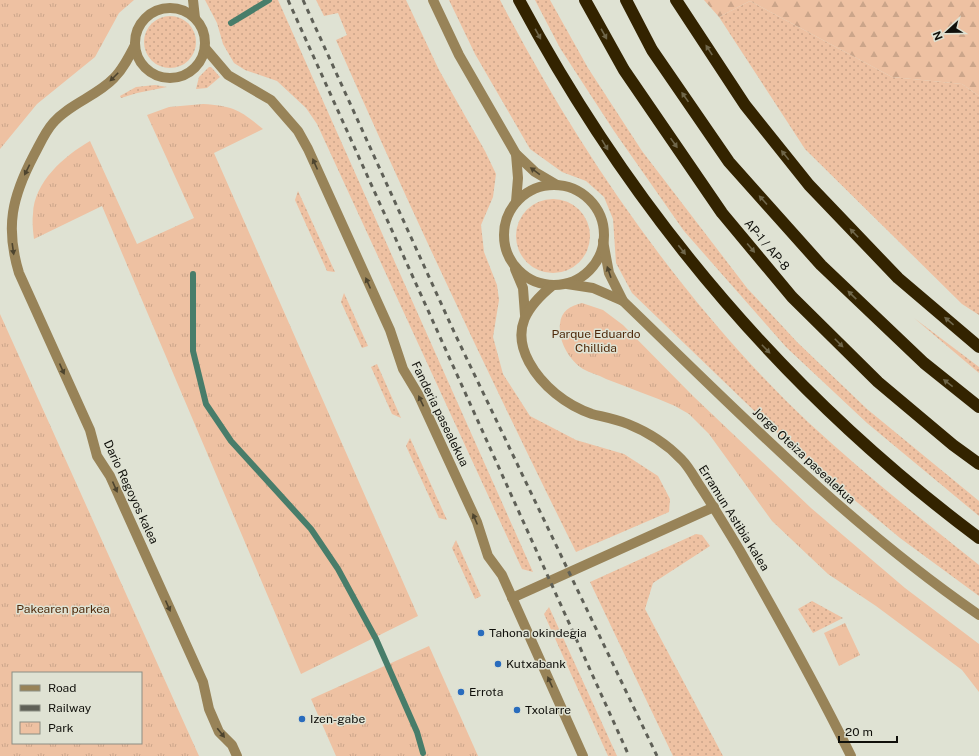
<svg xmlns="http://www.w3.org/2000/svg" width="979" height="756" font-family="'Public Sans',sans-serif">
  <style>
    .grass { fill: url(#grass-dots) }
    .forest { fill: url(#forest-firs) }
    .park { fill: url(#park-tufts); fill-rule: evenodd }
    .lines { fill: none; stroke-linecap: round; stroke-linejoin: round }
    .stream { stroke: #487d6a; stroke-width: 6 }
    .minor { stroke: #988358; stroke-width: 10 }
    .motorway { stroke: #332300; stroke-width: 12 }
    .rail { stroke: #5f6057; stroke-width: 3; stroke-dasharray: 5 5; stroke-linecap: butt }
    .oneway { fill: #6f664a }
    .oneway2 { fill: #4d442e }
    .poi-dot { fill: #296cbd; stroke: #dfe2d3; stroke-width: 1.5 }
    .labels { text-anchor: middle; stroke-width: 3; stroke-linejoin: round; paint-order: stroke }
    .street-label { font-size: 12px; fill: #10100b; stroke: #dfe2d3 }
    .park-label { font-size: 12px; fill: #502b0c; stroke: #dfe2d3 }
    .poi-label { font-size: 12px; fill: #10100b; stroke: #dfe2d3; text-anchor: start }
  </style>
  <defs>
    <pattern id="grass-dots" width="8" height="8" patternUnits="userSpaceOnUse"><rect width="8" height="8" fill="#eec1a2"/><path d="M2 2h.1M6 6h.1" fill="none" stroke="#cba58a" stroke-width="1.8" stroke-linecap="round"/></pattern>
    <pattern id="forest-firs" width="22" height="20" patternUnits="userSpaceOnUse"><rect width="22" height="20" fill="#eec1a2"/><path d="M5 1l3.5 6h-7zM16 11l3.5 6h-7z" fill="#cba58a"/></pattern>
    <pattern id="park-tufts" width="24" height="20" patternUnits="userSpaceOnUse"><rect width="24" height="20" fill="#eec1a2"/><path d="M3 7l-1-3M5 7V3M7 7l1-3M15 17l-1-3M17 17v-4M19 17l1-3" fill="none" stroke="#cba58a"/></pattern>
  </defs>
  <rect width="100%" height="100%" fill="#dfe2d3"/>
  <g class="grass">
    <path d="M205,0H278L533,572L522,569L317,124L306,108L277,81L245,70L234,63L223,44L217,23Z"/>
    <path d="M316,0H406L439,70L485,151L496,174L493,197L481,225L484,252L497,285L499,300L493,337L503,374L530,416L576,440L624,454L658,476L670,499L669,512L576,552C492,383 412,213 336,40L347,35L338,13L324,16Z"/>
    <path d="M449,0H500C579,152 684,305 809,423C863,473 921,519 979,565V596L900,538L797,452L632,293L616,263L613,219L604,197L586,181L562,172L530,149L475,54Z"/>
    <path d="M535,0H550L588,68L642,151L747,288L797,342L867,409L979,501V516L867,423L786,347L684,231L614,131L560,48Z"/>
    <path d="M750,1L892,77L962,84L979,96V315L962,304L805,149L719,17Z"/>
    <circle cx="170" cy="42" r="26"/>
    <path d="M209,67H211L220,77L207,88L196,89L199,77Z"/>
    <path d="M155,85L167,87L137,93L121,98L120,96L136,87Z"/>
    <path d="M298,191L335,272L327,271L295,200Z"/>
    <circle cx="553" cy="236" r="37"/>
    <path d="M344,293L368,346L362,348L341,302Z"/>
    <path d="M914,318L979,367V373Z"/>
    <path d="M377,364L401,418L392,414L371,367Z"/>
    <path d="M410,438L447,520L439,518L406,446Z"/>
    <path d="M696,534L702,535L710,546L653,583L645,609L723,756H673L590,582Z"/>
    <path d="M456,540L481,596L475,599L452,548Z"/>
    <path d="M812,601L843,618L813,633L798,609Z"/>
    <path d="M549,607L617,756H608L544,614Z"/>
  </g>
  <path class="forest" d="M704,0H979V96L962,84L892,77L750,1L719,17Z"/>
  <g class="park">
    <path d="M0,0H134L119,13L95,57L37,104L0,149Z"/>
    <path d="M203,104C234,106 240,110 263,129L214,153L418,616L301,674L102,206L34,239C33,231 32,222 33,214C34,182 64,156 90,141L137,244L194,218L147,115L169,107Z"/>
    <path d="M582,303L603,310L623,325L693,396L811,508L905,588L979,644V692L962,670L876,606L828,574L772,521L709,434L689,414L675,406C652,396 629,388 606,379C599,375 590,373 583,369C569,360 558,341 560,324C561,311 570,306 582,303Z"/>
    <path d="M0,314L199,756H0ZM13,673H141V743H13Z"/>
    <path d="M845,623L860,655L839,666L824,633Z"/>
    <path d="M429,646L478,756H336L311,699Z"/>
  </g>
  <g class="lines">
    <g class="stream">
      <path d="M231,23L269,0"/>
      <path d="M193,274V351L206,404L231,441L311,529L338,569L376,639L417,732L423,753"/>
    </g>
    <g class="minor">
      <path d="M193,0L195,18"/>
      <path d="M433,0L459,55L516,154L535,172L557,185"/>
      <circle cx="170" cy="43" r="35"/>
      <path d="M135,45C129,57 123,69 114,78C97,96 69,104 53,123C45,132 40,144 34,155C12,197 5,227 19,273L90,430L97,456L110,476L203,682L209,709L219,732L232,745L237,756"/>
      <path d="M205,48L228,75L271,100L298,131L308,149L390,330L403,369L418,394L477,522L488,556L502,575L583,756"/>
      <circle cx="554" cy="235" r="50"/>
      <path d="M516,202L518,178L516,154"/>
      <path d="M603,241L609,273L623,301C737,411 848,525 979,615"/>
      <path d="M515,269L523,288L525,315"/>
      <path d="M567,284L593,288L623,301"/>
      <path d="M553,285C527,306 511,329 529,362C542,386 566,405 592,414C604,417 616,419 628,424C648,432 667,444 682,460C688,466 693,475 698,483C712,504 725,526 739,549C778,617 816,685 851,756"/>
      <path d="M512,598L714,507"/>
    </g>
    <g class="motorway">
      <path d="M519,0C633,213 785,393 979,538"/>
      <path d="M585,0L624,70L722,213L792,297L878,382L953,445L979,464"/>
      <path d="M626,0L652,50L729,162L821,265L924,363L979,407"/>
      <path d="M676,0L745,105L809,185L898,278L979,347"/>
    </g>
    <g class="rail">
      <path d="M288,0L629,756"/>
      <path d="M303,0L455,334L657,756"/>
    </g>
  </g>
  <defs><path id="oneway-solid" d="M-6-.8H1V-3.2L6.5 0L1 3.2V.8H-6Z"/></defs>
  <g class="oneway">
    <use href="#oneway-solid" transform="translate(538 34) rotate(61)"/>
    <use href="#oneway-solid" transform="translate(604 34) rotate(61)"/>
    <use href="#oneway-solid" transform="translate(709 50) rotate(-123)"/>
    <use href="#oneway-solid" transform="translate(685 97) rotate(-125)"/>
    <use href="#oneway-solid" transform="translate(674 143) rotate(55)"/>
    <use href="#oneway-solid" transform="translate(605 145) rotate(59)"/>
    <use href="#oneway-solid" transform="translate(785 155) rotate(-129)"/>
    <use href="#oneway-solid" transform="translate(763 200) rotate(-132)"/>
    <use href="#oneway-solid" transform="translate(854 233) rotate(-134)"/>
    <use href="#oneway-solid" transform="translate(751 248) rotate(50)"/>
    <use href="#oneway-solid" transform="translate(682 250) rotate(52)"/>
    <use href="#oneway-solid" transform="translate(852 295) rotate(-136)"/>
    <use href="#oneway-solid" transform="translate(949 321) rotate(-140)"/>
    <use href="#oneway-solid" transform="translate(839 343) rotate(45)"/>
    <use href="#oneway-solid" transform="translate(766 349) rotate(46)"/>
    <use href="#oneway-solid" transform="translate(948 383) rotate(-142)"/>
  </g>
  <g class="oneway2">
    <use href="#oneway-solid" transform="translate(114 77) rotate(135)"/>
    <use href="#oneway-solid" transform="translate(315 164) rotate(-114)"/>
    <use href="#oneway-solid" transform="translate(27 170) rotate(116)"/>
    <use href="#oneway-solid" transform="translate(535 171) rotate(-144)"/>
    <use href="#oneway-solid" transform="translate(13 249) rotate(82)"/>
    <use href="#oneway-solid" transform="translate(609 272) rotate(-109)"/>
    <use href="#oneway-solid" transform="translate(368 283) rotate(-114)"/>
    <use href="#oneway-solid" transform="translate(62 369) rotate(66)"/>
    <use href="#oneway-solid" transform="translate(421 401) rotate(-115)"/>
    <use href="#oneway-solid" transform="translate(115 487) rotate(66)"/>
    <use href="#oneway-solid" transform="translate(475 519) rotate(-113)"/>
    <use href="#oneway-solid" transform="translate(168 606) rotate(66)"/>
    <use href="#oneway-solid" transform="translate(550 682) rotate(-114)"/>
    <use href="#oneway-solid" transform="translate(221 733) rotate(51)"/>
  </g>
  <g class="poi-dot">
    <circle cx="481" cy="633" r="4"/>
    <circle cx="498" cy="664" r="4"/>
    <circle cx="461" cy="692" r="4"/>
    <circle cx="517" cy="710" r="4"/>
    <circle cx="302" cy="719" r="4"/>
  </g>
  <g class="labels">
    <g class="street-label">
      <text transform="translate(767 245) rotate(50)" y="4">AP-1 / AP-8</text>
      <text transform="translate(440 414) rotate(64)" y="4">Fanderia pasealekua</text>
      <text transform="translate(804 456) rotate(43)" y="4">Jorge Oteiza pasealekua</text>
      <text transform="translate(131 492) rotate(65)" y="4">Dario Regoyos kalea</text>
      <text transform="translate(734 518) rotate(58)" y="4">Erramun Astibia kalea</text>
    </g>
    <g class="park-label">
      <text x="596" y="338">Parque Eduardo<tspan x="596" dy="14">Chillida</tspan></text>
      <text x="63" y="613">Pakearen parkea</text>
    </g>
    <g class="poi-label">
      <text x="489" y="637">Tahona okindegia</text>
      <text x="506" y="668">Kutxabank</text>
      <text x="469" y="696">Errota</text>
      <text x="525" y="714">Txolarre</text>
      <text x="310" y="723">Izen-gabe</text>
    </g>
  </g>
  <rect x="12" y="672" width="130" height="72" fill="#dfe2d3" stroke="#8c8e83"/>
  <rect x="20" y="685" width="20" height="6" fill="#988358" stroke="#8c8e83"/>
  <text x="48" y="692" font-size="12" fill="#10100b">Road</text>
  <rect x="20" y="705" width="20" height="6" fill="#5f6057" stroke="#8c8e83"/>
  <text x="48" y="712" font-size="12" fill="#10100b">Railway</text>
  <rect x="20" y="722" width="20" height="12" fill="url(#park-tufts)" stroke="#8c8e83"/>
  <text x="48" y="732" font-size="12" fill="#10100b">Park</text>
  <g transform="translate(947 32) rotate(248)" stroke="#dfe2d3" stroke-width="3" paint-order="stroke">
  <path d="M0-3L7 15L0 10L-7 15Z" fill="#10100b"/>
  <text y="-6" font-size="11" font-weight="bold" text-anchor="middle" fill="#10100b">N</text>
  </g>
  <path d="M839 736v6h58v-6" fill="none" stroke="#10100b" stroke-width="2"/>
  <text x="845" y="736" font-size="12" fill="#10100b" stroke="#dfe2d3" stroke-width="3" paint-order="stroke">20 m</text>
</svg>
